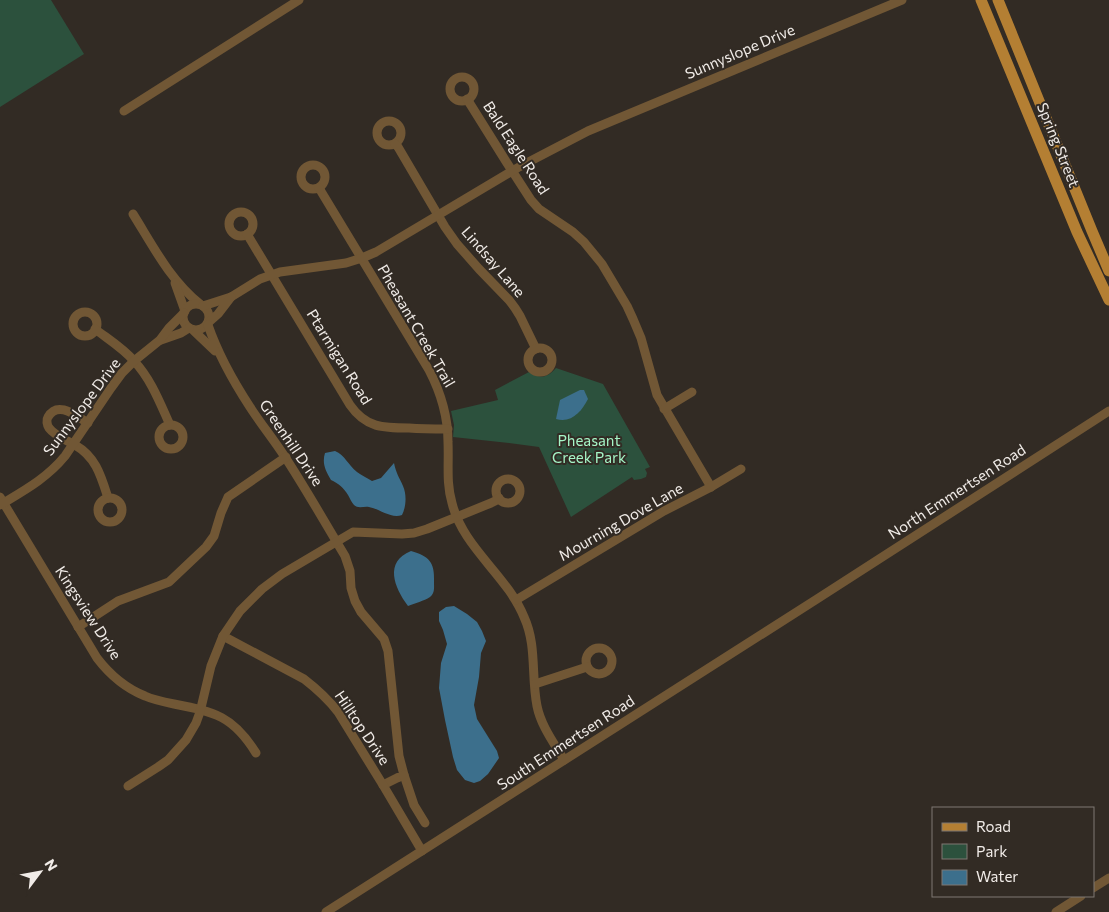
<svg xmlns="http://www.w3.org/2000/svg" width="1109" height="912" font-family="Commissioner,sans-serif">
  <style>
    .green { fill: #2c513d }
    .water { fill: #3c6f8c }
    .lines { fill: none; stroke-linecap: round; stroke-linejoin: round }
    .minor { stroke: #715735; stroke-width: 9 }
    .major { stroke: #b47f33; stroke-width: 11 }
    .labels { text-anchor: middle; stroke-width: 4; stroke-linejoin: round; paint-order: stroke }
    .street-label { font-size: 15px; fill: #f1ece8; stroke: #322b24 }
    .park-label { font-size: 15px; fill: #a5f5c7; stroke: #322b24 }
  </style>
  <rect width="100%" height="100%" fill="#322b24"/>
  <g class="green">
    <path d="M0,0H51L84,54L0,107Z"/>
    <path d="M556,368L603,384L650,467L645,469L647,473L646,477L641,479L634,480L632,477L571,517L539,447L509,443L453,437L454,425L451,411L498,400L495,390L529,372C541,379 547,378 556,368Z"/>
  </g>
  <g class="water">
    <path d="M580,390H584L588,399C582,411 571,424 556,419L560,400Z"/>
    <path d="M335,451C345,455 348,465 357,472C361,475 367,478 372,481L381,478L394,463C396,473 399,477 403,486C407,495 406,507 402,515C391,519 380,509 369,507C364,506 358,509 354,505C351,502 350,498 348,495C344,488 338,483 331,480C325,470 322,463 325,453Z"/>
    <path d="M411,551C429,556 435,562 434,582C434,588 435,593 430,597C424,601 415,603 408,606C394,587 384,562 411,551Z"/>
    <path d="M454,606L467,614L477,622L482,631L486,641L481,653L479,677L474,705L477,719L497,751L499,758L488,774L480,781L474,783L465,780L457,770L453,757L445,720L439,688L441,663L447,644L443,630L439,621V612L446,607Z"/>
  </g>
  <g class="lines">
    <g class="minor">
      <circle cx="462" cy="89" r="12"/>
      <path d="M467,99L507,163L531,200L539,209L573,232L584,242L602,264L627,306L633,319L641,338L657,395L711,487"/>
      <path d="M124,111L299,0"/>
      <circle cx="389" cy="133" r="12"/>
      <path d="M395,144L398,147L445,227L457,244L479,269L509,300L515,308L520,316L536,349"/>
      <circle cx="313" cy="177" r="12"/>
      <path d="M319,188L429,370C441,393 448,416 448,442C449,463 446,483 452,503C463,548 507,575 524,617C537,645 531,676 537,706C541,726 554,743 564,760"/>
      <circle cx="241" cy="224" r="12"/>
      <path d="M133,214C153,246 170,280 200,304"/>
      <path d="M247,234L350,405C366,428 383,428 409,428C422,429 435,429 448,429"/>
      <path d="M175,283L185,311"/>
      <circle cx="196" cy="317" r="13"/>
      <path d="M203,306L231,297L260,279L280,272L346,263L362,258L376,252L519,167L588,131L902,0"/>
      <circle cx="85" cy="324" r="12"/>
      <path d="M209,322L218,314L231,297"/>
      <path d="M208,325C218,354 233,381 250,407C261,424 274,440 285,457C306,489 325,523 345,556L350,571L351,588L355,601L361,612L384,639L388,651L399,756L404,775L397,778L383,785"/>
      <path d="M95,329C108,339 123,348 134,361C151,379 160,403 170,425"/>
      <path d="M194,331L215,351"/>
      <path d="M161,340L181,333L189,328"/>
      <circle cx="540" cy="360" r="12"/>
      <path d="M664,409L692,392"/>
      <path d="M88,423C76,416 58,400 48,417C46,420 47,425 49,428C55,436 66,440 75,445C96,457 101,476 108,498"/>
      <circle cx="171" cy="437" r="12"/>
      <circle cx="508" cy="491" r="12"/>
      <path d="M0,497L97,658C110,675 125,688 145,696C154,700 164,702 174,704C215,712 233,716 256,753"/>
      <circle cx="110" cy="510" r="12"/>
      <path d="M0,505C25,490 47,478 65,456L111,388L122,373L134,361L160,340L169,328L184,313"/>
      <path d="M516,600L664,511L711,487L741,469"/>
      <path d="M78,627L118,601L169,582L206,547L214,536L221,513L228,497L286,457"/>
      <path d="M223,636L304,679C317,689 328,699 338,712L383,785L422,851"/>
      <circle cx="599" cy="661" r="13"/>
      <path d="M535,684L587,667"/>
      <path d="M404,775L414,805L425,823"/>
      <path d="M128,786L158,767L168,760L186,740L196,723L200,712L211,666L223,636L240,611L262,589L282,574L353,532L402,534L414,533L427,529L491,503L497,500L499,498"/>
      <path d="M1093,888L1109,878"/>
      <path d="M326,912L817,599L1109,411"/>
      <path d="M1056,912L1081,896"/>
    </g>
    <g class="major">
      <path d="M981,0L1077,232L1109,300"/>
      <path d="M998,0L1092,231L1109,271"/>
    </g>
  </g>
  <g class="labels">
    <g class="street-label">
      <text transform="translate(740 52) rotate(-23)" y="5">Sunnyslope Drive</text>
      <text transform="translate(1058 145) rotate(68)" y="5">Spring Street</text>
      <text transform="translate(516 148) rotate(57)" y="5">Bald Eagle Road</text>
      <text transform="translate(493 262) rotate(49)" y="5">Lindsay Lane</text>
      <text transform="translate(416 326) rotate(60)" y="5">Pheasant Creek Trail</text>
      <text transform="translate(339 357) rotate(58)" y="5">Ptarmigan Road</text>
      <text transform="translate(82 407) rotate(-53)" y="5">Sunnyslope Drive</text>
      <text transform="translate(291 443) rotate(56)" y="5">Greenhill Drive</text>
      <text transform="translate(957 492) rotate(-33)" y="5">North Emmertsen Road</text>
      <text transform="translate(621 522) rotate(-30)" y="5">Mourning Dove Lane</text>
      <text transform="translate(88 613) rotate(57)" y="5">Kingsview Drive</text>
      <text transform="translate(362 728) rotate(56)" y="5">Hilltop Drive</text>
      <text transform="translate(566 743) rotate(-33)" y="5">South Emmertsen Road</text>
    </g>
    <g class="park-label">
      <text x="589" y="446">Pheasant<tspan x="589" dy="17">Creek Park</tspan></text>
    </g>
  </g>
  <rect x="932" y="807" width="162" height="90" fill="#322b24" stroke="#7e7872"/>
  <rect x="942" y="823" width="25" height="8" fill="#b47f33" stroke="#7e7872"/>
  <text x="976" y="832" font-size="15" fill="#f1ece8">Road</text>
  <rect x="942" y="844" width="25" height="15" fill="#2c513d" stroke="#7e7872"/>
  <text x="976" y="857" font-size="15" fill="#f1ece8">Park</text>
  <rect x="942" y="870" width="25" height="15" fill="#3c6f8c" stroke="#7e7872"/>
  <text x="976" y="882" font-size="15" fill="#f1ece8">Water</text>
  <g transform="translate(40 872) rotate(58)" stroke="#322b24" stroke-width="4" paint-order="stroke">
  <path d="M0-4L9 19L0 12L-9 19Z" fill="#f1ece8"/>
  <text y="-8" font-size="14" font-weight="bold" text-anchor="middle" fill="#f1ece8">N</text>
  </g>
</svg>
